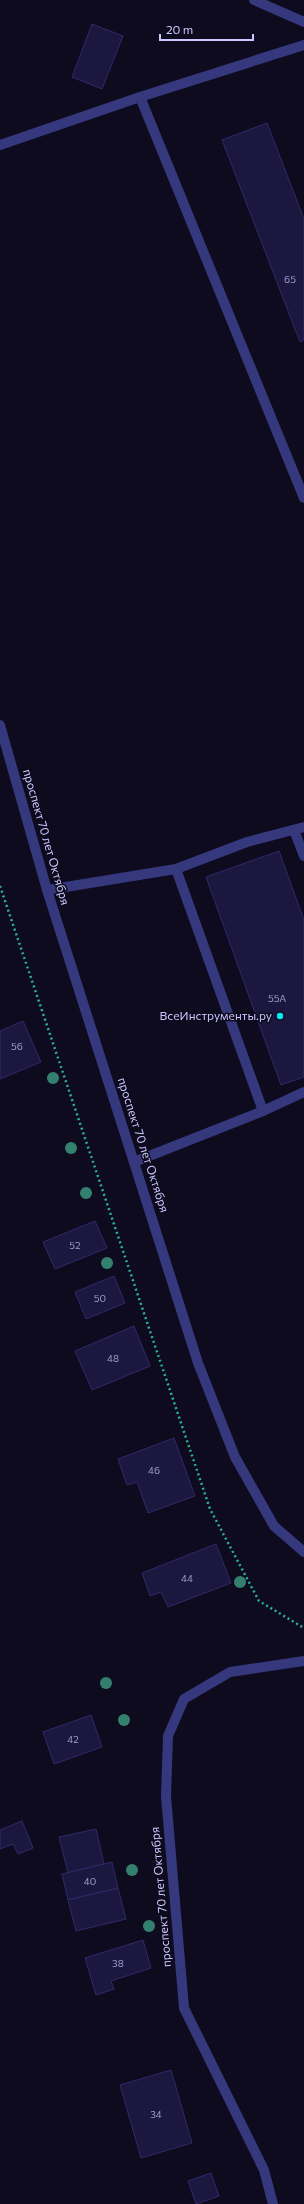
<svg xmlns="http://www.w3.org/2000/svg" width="304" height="2204" font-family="Commissioner,sans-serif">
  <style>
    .building { fill: #1c173e; stroke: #31296b }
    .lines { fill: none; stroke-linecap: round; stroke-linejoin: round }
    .path { stroke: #2caf9d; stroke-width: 2.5; stroke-dasharray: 2 3; stroke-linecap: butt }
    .minor { stroke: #36387d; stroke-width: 10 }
    .tree { fill: #34806f }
    .poi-dot { fill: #00edf3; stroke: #0d0b1d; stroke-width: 1.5 }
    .labels { text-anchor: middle; stroke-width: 3; stroke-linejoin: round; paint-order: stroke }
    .number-label { font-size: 10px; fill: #9e9ccf }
    .street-label { font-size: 12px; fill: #cac8ff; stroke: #0d0b1d }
    .poi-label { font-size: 12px; fill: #cac8ff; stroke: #0d0b1d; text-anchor: end }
  </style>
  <rect width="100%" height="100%" fill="#0d0b1d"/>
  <g class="building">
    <path d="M92,24L123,36L102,89L72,77Z"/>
    <path d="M267,123L304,219V340L300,342L222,140Z"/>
    <path d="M279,851L304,920V1077L281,1085L206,877Z"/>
    <path d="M23,1021L41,1062L0,1079V1031Z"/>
    <path d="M95,1221L107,1248L55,1269L43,1242Z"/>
    <path d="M114,1276L125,1303L86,1319L75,1292Z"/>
    <path d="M134,1326L150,1366L92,1390L75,1351Z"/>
    <path d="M174,1438L195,1496L148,1513L137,1482L127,1485L118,1459Z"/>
    <path d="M216,1544L231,1583L168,1607L161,1592L150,1596L142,1573Z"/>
    <path d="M91,1715L102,1747L54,1764L43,1732Z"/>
    <path d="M22,1821L33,1848L18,1854L13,1844L0,1849V1830Z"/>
    <path d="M96,1829L104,1864L68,1873L59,1837Z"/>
    <path d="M112,1862L118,1888L68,1900L62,1874Z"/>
    <path d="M118,1888L126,1919L76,1931L68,1900Z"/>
    <path d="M143,1940L151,1968L111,1981L114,1989L96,1995L85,1958Z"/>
    <path d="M171,2070L192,2143L141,2158L120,2085Z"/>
    <path d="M211,2173L219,2196L196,2204L188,2181Z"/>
  </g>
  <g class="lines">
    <path class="path" d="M0,886L210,1509L259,1601L304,1628"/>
    <g class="minor">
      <path d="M254,0L304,22"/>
      <path d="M140,97L304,45"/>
      <path d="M0,145L140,97L304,498"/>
      <path d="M0,725L47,890L198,1363L235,1457L274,1526L304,1552"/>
      <path d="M294,830L304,856"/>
      <path d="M176,869L263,1111"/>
      <path d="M47,890L176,869L247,842L304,827"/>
      <path d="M134,1162L263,1111L304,1092"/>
      <path d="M273,2204L264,2170L184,2008L166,1796L168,1736L184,1699L230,1672L304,1661"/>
    </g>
  </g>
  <g class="tree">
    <circle cx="53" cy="1078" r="6"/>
    <circle cx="71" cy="1148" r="6"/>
    <circle cx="86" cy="1193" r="6"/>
    <circle cx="107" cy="1263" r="6"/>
    <circle cx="240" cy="1582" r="6"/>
    <circle cx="106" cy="1683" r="6"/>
    <circle cx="124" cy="1720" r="6"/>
    <circle cx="132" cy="1870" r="6"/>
    <circle cx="149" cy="1926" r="6"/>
  </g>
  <circle class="poi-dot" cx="280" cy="1016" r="4"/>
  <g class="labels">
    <g class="number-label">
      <text x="290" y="283">65</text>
      <text x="277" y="1002">55А</text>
      <text x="17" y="1050">56</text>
      <text x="75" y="1249">52</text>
      <text x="100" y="1302">50</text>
      <text x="113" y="1362">48</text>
      <text x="154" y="1474">46</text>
      <text x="187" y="1582">44</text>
      <text x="73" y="1743">42</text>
      <text x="90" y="1885">40</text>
      <text x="118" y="1967">38</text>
      <text x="156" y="2118">34</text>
    </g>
    <g class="street-label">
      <text transform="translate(46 837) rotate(74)" y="4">проспект 70 лет Октября</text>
      <text transform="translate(143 1145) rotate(72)" y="4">проспект 70 лет Октября</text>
      <text transform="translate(161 1897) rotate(-95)" y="4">проспект 70 лет Октября</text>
    </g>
    <g class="poi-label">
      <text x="272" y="1020">ВсеИнструменты.ру</text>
    </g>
  </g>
  <path d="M160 34v6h93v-6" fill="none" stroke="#cac8ff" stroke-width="2"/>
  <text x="166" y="34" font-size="12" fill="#cac8ff" stroke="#0d0b1d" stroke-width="3" paint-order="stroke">20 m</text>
</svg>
